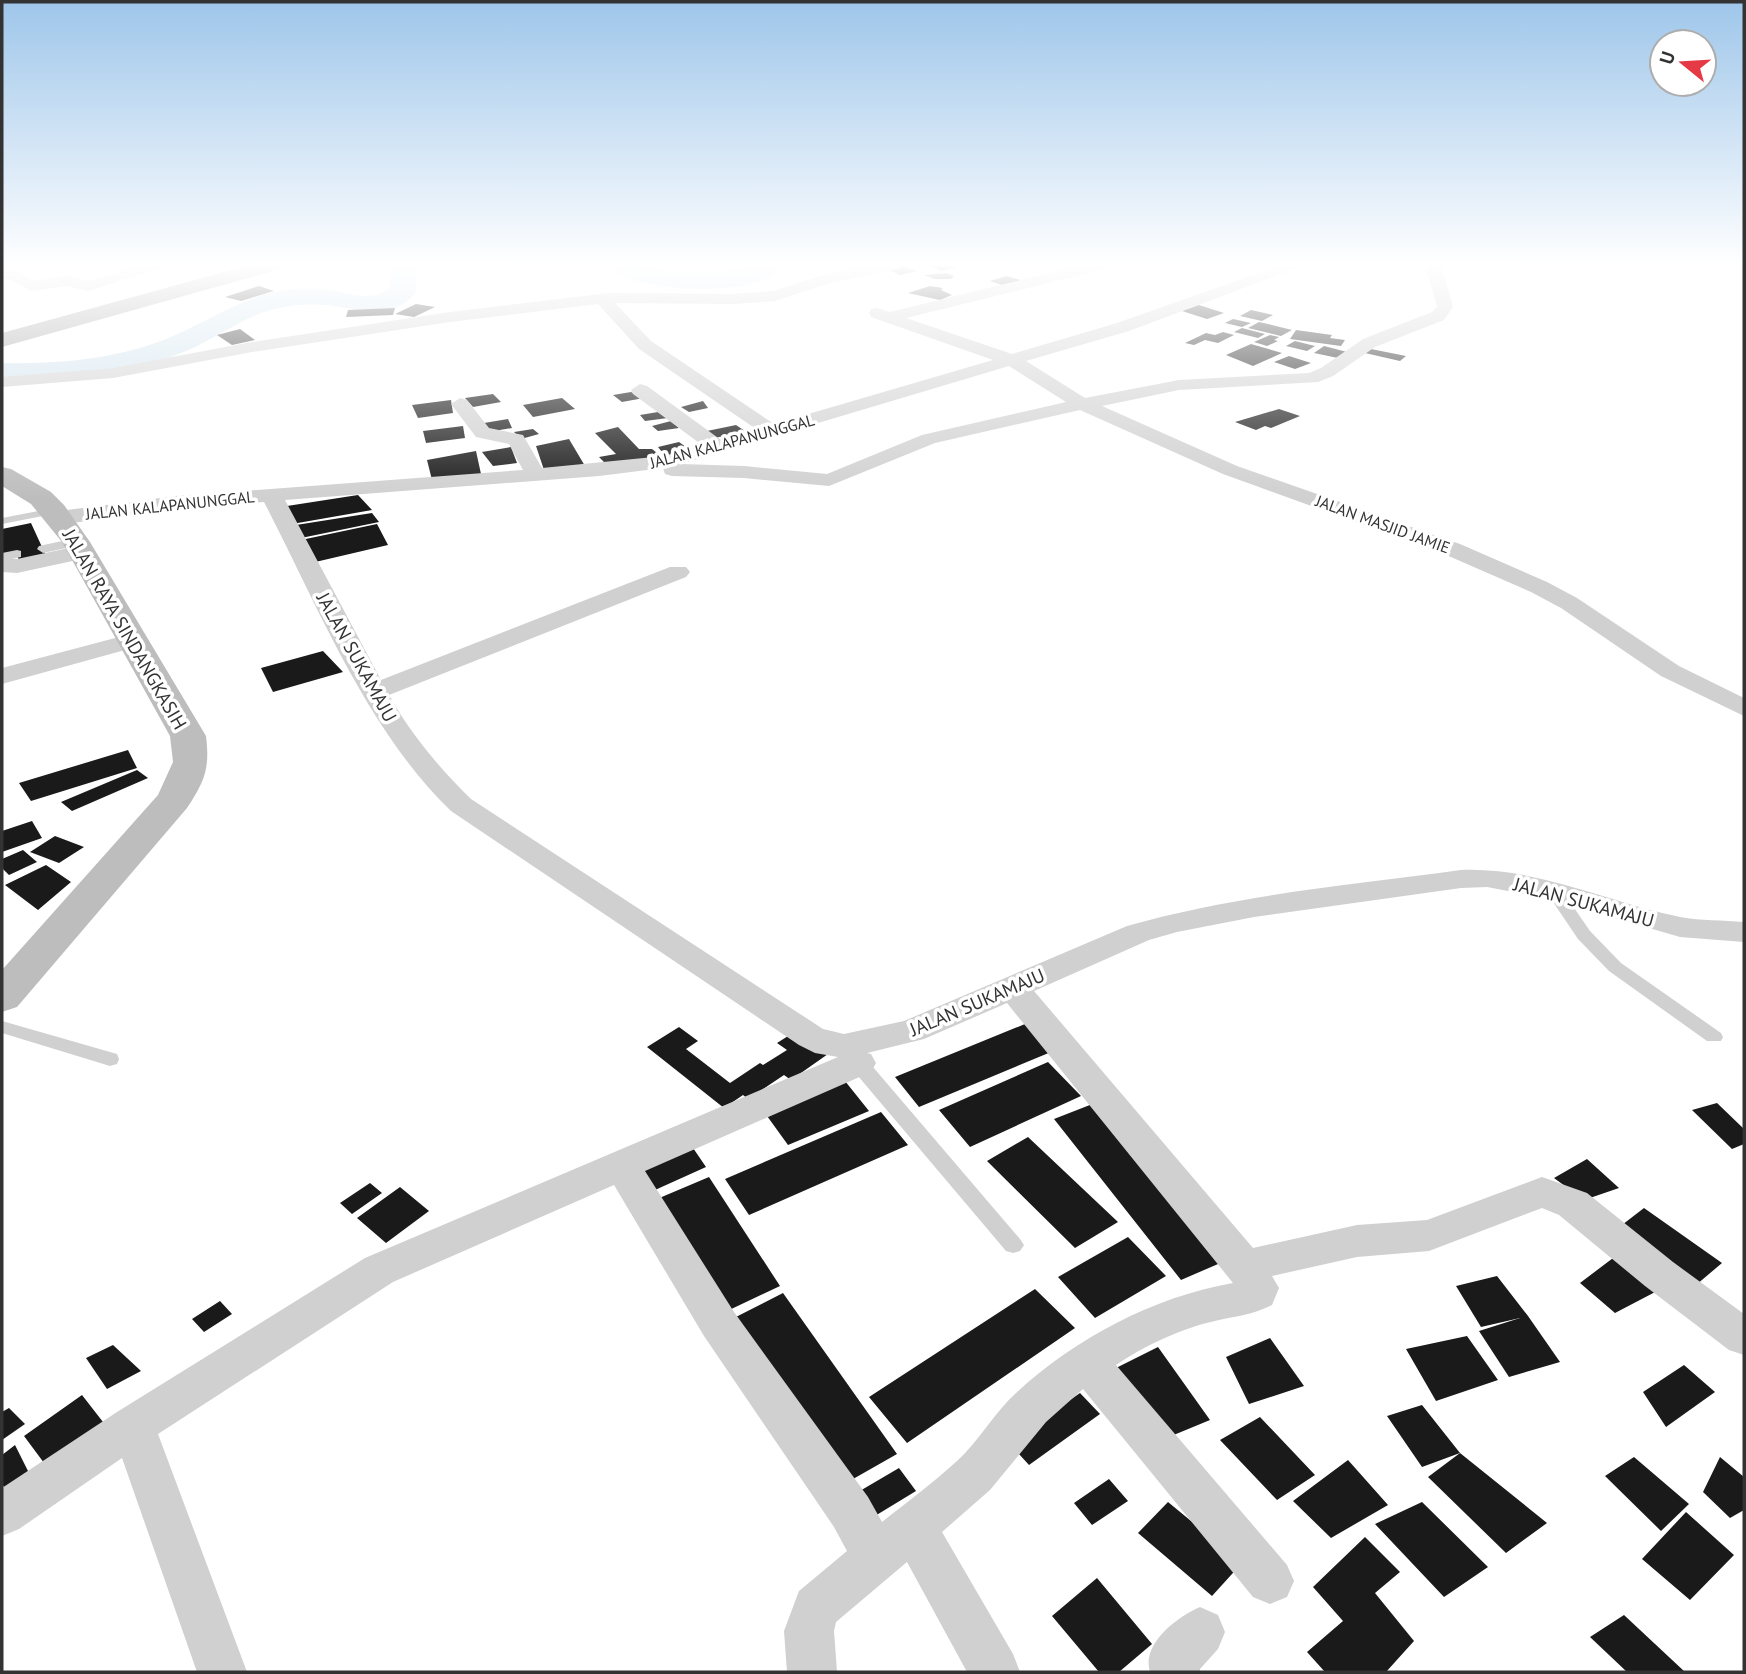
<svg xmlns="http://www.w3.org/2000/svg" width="1746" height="1674" viewBox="0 0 1746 1674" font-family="'PT Sans',sans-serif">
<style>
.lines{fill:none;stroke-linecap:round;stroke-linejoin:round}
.river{fill:#cfe2ee;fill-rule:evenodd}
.building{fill:#1a1a1a}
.service{fill:#d0d0d0;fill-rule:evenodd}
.minor{fill:#d0d0d0;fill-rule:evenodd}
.secondary{fill:#bdbdbd;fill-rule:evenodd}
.trunk{fill:#a2a2a2;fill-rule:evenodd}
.labels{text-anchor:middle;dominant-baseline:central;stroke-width:7;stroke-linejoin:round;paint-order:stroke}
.far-street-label{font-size:16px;fill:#333;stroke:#fff}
.street-label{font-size:19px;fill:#333;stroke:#fff}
</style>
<rect width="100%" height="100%" fill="#fff"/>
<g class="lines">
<path class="river" d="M390 264H416V291C395 322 357 309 327 305 313 304 298 304 284 307 251 312 221 335 191 349 132 374 66 383 2 381V363C56 364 109 360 161 341 200 326 233 302 274 292 290 289 307 288 323 289 344 291 371 304 390 288Z
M607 264C617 264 630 262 639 265 657 269 673 274 692 274 723 274 749 264 777 264L778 270C758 298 627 294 607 264Z"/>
</g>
<path class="building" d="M926 264H947L956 268 941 271Z
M903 266 917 271 900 275 887 269Z
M947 273 954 276 951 279H935L924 275Z
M1006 276 1021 280 1005 286 990 281Z
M259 286 274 291 241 301 225 297Z
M930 286 943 288 941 290 952 295 940 300 908 293Z
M416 304 435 307 414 317 395 314Z
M1199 305 1224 313 1207 319 1182 311Z
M395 308 393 315 346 317 348 310Z
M1251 310 1273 315 1262 321 1240 316Z
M1233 319 1251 323 1242 327 1225 323Z
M1259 322 1268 324 1292 330 1281 336 1248 328Z
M1242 328 1265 334 1258 338 1234 332Z
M240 329 255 340 232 345 217 335Z
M1296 330 1332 335 1330 338 1345 340 1341 346 1290 339Z
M1223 332 1234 335 1218 343 1205 340 1194 345 1185 343 1206 333 1215 335Z
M1270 335 1279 337 1274 340 1278 341 1267 346 1254 342Z
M1295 341 1315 346 1307 351 1286 346Z
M1251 344 1282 353 1253 366 1226 355Z
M1324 346 1347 352 1338 358 1314 353Z
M1371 349 1406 356 1400 361 1365 353Z
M1289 356 1311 363 1295 369 1274 362Z
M631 392 644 398 622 402 613 395Z
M493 394 501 402 473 407 465 398Z
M562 398 575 409 533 417 523 405Z
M451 400 453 413 418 418 412 405Z
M703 401 708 408 689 412 681 407Z
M1279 409 1300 416 1271 428 1265 426 1256 430 1235 422Z
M658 412 668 418 645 421 640 415Z
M508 419 512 428 488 432 484 423Z
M671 421 679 428 658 431 652 426Z
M736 425 745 431 715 438 707 431Z
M463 426 465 438 426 443 423 431Z
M618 427 639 449H652L661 456 608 466 599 457 616 454 595 433Z
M533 429 539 434 521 439 514 432Z
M569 439 585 466 544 470 536 446Z
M679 442 690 450 665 456 658 447Z
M511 447 517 463 493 466 482 452Z
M476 451 481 474 432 480 427 460Z
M358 495 372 510 292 524 287 506Z
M372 513 379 522 301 538 296 525Z
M31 523 47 558 20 564 16 551 2 554V529Z
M377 524 388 545 311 563 301 540Z
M323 651 343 672 273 692 261 668Z
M128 750 137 768 31 801 19 783Z
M137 770 148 778 72 811 61 802Z
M32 821 42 838 2 852V831Z
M55 836 84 847 59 863 30 852Z
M23 850 37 862 9 875 2 868V859Z
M46 865 71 882 38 910 5 885Z
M1025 1024 1051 1052 919 1107 895 1077Z
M679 1027 698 1041 686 1049 730 1083 760 1063 763 1065 787 1050 777 1043 796 1031 828 1054 791 1080 784 1075 748 1099 743 1095 724 1108 647 1047Z
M1048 1062 1081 1096 970 1147 939 1110Z
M841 1076 869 1111 788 1145 762 1109Z
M1095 1103 1225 1261 1181 1280 1054 1119Z
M1717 1103 1744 1129V1144L1732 1149 1692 1110Z
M881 1112 908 1145 749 1215 725 1179Z
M1028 1137 1118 1222 1075 1248 987 1161Z
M691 1145 706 1167 655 1190 640 1167Z
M1587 1159 1619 1188 1584 1200 1554 1178Z
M709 1177 780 1286 725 1312 657 1199Z
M370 1183 382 1193 352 1214 340 1203Z
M400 1187 429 1211 386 1243 357 1218Z
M1644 1208 1722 1263 1696 1285 1618 1228Z
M1128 1237 1166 1276 1095 1318 1058 1277Z
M1617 1255 1659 1290 1615 1313 1580 1283Z
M1497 1276 1528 1316 1560 1362 1509 1377 1479 1331 1520 1318 1481 1327 1456 1286Z
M1035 1289 1075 1328 907 1443 869 1397Z
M783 1293 897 1454 839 1487 728 1321Z
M220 1301 232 1314 204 1332 192 1319Z
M1467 1336 1498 1380 1436 1401 1406 1349Z
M1270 1338 1304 1386 1249 1404 1226 1357Z
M113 1345 141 1371 107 1389 86 1358Z
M1158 1347 1210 1420 1164 1439 1116 1368Z
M1684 1365 1715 1392 1666 1427 1643 1392Z
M1080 1393 1100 1414 1029 1465 1009 1443Z
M82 1395 110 1431 50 1471 24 1436Z
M1422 1405 1460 1453 1422 1467 1387 1416Z
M9 1408 25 1424 2 1440V1412Z
M1260 1417 1315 1475 1277 1500 1220 1440Z
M15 1445 35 1485 10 1496 2 1484V1455Z
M1460 1453 1547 1523 1506 1553 1428 1477Z
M1634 1457 1689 1504 1661 1531 1605 1476Z
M1720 1457 1744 1477V1510L1730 1518 1703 1492Z
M1348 1460 1388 1505 1331 1538 1293 1501Z
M899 1468 916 1491 870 1519 853 1495Z
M1109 1479 1128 1501 1092 1525 1074 1503Z
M1168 1502 1242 1563 1212 1596 1138 1533Z
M1422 1502 1488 1567 1444 1597 1375 1524Z
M1686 1512 1734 1555 1690 1600 1642 1559Z
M1365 1537 1400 1572 1375 1593 1414 1641 1386 1672H1325L1307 1652 1343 1621 1313 1587Z
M1097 1578 1152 1644 1119 1672H1099L1052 1616Z
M1624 1615 1685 1672H1627L1590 1637Z"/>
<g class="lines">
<path class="service" d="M54 508 58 509V513L2 524V518Z
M76 538 80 539V545L43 553 37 549 39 546Z
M17 550 21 551V557L2 561V553Z
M1553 885 1559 886 1590 931 1621 963 1721 1033 1723 1037 1721 1041H1707L1609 971 1578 939 1545 890Z
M2 1021 117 1054 119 1059 117 1064 110 1066 2 1033Z
M854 1051 861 1053 1020 1239 1024 1245 1020 1251 1013 1253 1006 1251 847 1063 845 1058 847 1053Z"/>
<path class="minor" d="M149 264H175L88 291 67 286 31 291 10 279H2V269L19 272 34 281 67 276 88 281Z
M873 264H905L898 269 830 283 775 301 733 304 615 303 651 341 774 424 993 360 871 317 869 313 871 309 877 308 890 312 1087 264H1115L1113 267 906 318 1012 354 1117 323 1284 264H1307L1129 331 1026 361 1085 398 1179 380 1309 373 1321 368 1363 339 1432 312 1437 307 1425 264H1441L1453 307 1444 320 1375 347 1333 376 1318 382 1179 390 1102 406 1237 466 1460 544 1547 582 1577 598 1679 666 1744 698V716L1661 676 1561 608 1531 592 1444 554 1223 474 1080 410 935 443 829 486 744 478 672 476 665 474 663 468 599 476 285 500 381 680 670 567H686L690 572 686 577 389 695C410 733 440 769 471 799L823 1029 844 1034 904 1021 1127 926C1236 895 1349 885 1461 870 1538 867 1607 902 1680 917 1701 921 1723 920 1744 922V942L1680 937 1549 899 1487 887 1461 888 1254 917 1177 932 1149 940 1034 991 1253 1248 1357 1225 1427 1220 1542 1177 1587 1193 1673 1262 1744 1314V1355L1729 1350 1645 1286 1559 1215 1542 1208 1429 1251 1357 1257 1272 1276 1279 1288 1272 1305C1253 1315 1235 1316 1215 1321 1182 1328 1144 1346 1116 1365L1287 1565 1294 1581 1287 1597 1270 1604 1253 1597 1083 1389 1046 1422 990 1490 942 1532 1013 1654 1020 1672H967L907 1562 836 1622 834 1631 837 1672H787L784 1631 799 1591 847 1551 834 1527 704 1336 614 1185 393 1282 158 1434 247 1672H197L122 1458 19 1529 2 1536V1488L117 1412 365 1258 838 1057 815 1053 799 1045 451 811C366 729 318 606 264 502L176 508 59 525 51 523 48 518 51 513 59 511 176 496 523 470 509 444 476 437 451 404 460 398 467 400 489 428 523 435 542 468 664 456 702 445 633 394 631 390 640 384 647 386 721 440 756 429 639 349 598 304 450 322 252 352 113 378 2 387V377L113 368 252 342 450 312 609 293 733 294 773 291 820 276ZM1009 366 1066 402 922 435 827 474 744 466 681 464ZM1007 1003 1233 1283C1153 1297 1076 1338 1016 1393 994 1413 979 1441 957 1461 933 1483 907 1502 882 1522L868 1497 734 1312 645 1171 871 1072 876 1063 871 1054 867 1053 924 1039Z
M83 545 91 547 94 552 91 557 17 573 2 572V558L17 559Z
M134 633 143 635 146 640 143 645 2 684V668Z
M1200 1607 1218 1615 1225 1632 1218 1649 1200 1669V1672H1150C1141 1644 1177 1617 1200 1607Z"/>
<path class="secondary" d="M2 467 11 469 51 492 64 505 90 542 206 736C210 768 205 781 187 808L17 1007 2 1012V970L158 795 173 762 170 736 62 542 31 504 2 486Z"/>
<path class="trunk" d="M253 264H287L284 268 2 347V333Z"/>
</g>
<linearGradient id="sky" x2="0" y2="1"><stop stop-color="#9ec6ea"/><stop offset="0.53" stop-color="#fff"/><stop offset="1" stop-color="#fff" stop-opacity="0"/></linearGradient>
<rect width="1746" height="499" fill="url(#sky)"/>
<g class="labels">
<g class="far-street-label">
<text transform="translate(732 441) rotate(-15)">JALAN KALAPANUNGGAL</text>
<text transform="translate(170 505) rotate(-6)">JALAN KALAPANUNGGAL</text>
<text transform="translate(1383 524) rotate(20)">JALAN MASJID JAMIE</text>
</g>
<g class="street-label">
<text transform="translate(125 629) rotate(60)">JALAN RAYA SINDANGKASIH</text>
<text transform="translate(357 657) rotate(61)">JALAN SUKAMAJU</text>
<text transform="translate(1584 902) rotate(15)">JALAN SUKAMAJU</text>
<text transform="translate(977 1002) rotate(-23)">JALAN SUKAMAJU</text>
</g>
</g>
<rect width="1746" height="1674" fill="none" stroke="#333333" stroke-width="7"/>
<g transform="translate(1683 63) rotate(288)"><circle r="33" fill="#ffffff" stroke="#adadad" stroke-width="2"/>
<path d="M0-5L12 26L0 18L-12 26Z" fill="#e63946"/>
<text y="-10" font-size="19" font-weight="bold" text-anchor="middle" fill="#333333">U</text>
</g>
</svg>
